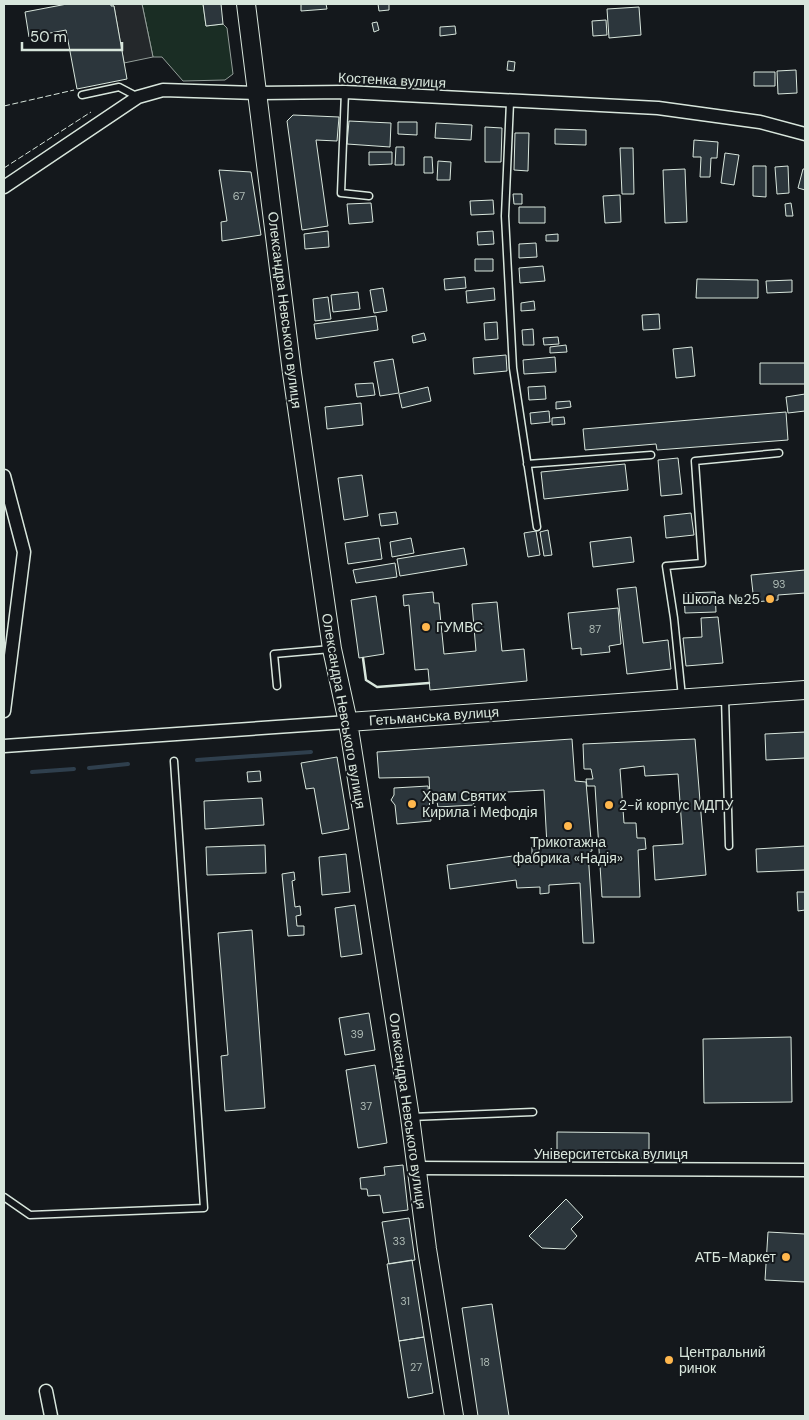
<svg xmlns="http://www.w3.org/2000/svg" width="809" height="1420" viewBox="0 0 809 1420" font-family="'DM Sans',sans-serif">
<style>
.green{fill:#1a2d24;stroke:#939e99}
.parking{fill:#24282b;stroke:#939e99}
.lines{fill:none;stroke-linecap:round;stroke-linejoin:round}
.stream{stroke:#2f3f4d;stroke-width:4}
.building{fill:#2c363c;stroke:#d8e6dc}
.lane-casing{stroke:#d8e6dc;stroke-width:9}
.street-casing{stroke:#d8e6dc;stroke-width:15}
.secondary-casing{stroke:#d8e6dc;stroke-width:20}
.lane{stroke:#14181c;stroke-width:6}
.street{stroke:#14181c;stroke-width:12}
.secondary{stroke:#14181c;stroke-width:18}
.fence{stroke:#d8e6dc;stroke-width:1;stroke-dasharray:6 2.5;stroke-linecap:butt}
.wall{stroke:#d8e6dc;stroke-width:2.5}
.poi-dot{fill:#ffb74d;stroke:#14181c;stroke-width:2}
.labels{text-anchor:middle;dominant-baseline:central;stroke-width:4;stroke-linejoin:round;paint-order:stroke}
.number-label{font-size:11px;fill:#adbab4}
.street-label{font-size:14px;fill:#d8e6dc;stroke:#14181c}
.poi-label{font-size:14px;fill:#d8e6dc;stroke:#14181c;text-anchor:start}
</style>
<rect width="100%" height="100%" fill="#14181c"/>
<path class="green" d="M142 4H203L206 26 223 24 227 28 233 74 225 80 183 81 162 57H153Z"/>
<path class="parking" d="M111 4H142L153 57 124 63 114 6Z"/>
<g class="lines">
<path class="stream" d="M197 760 311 752
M89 768 128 764
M32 772 74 769"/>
</g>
<path class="building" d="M67 4H111V6H114L127 79 77 89 66 30 29 37 25 12Z
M203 4H221L223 24 206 26Z
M301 4H326L327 9 301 11Z
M378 4H389V10L379 11Z
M639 7 641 35 609 38 607 9Z
M606 20 607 35 593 36 592 21Z
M377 22 379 30 374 32 372 23Z
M455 26 456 34 440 36V27Z
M508 61 515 62 514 71 507 70Z
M796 70 797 93 778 94 777 71Z
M754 72H775V86H754Z
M293 115 339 117 337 141 316 140 328 226 302 230 287 121Z
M349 121 391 123 390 147 347 144Z
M398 122H417V135L398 134Z
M436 123 472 125 471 140 435 138Z
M485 127 502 128 501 162H485Z
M555 129 586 130V145L555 144Z
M515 133H529L528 171 514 170Z
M694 140 718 142 717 158H711L710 177H700L701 157H693Z
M396 147H404V165H395Z
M620 148H633L634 194H622Z
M369 152H392V164L369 165Z
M725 153 739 155 734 185 721 183Z
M424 157H432L433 173H424Z
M438 161 451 162 450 180H437Z
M753 166H766V197L753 196Z
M788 166 789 193 777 194 775 167Z
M685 169 687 222 665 223 663 170Z
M803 169H805V190L798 188Z
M219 170 251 172 261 235 222 241 221 222 227 221Z
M513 194H522V204H514Z
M620 195 621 222 605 223 603 196Z
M493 200 494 214 471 215 470 201Z
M371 203 373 222 349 224 347 204Z
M791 203 793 216H786L785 204Z
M519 207H545V223H519Z
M328 231 329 247 305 249 304 234Z
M493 231 494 244 478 245 477 232Z
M558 234V241H546V235Z
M536 243 537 257 519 258V244Z
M475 259H493V271H475Z
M543 266 545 281 520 283 519 268Z
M465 277 466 288 445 290 444 279Z
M697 279 758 280V298H696Z
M792 280V292L767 293 766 281Z
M383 288 387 311 374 313 370 290Z
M494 288 495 300 467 303 466 291Z
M358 292 360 309 333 312 331 295Z
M328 297 331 319 315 321 313 299Z
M534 301 535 310 521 311V303Z
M659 314 660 329 643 330 642 315Z
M376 316 378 330 316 339 314 324Z
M497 322 498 339 485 340 484 323Z
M533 329 534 345H523L522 330Z
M424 333 426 340 413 343 412 336Z
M558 337 559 344 544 345 543 338Z
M566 345 567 352 550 353V347Z
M692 347 695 376 676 378 673 349Z
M506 355 507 371 474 374 473 358Z
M555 357 556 372 524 374 523 360Z
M393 359 399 393 380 396 374 362Z
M760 363H805V384H760Z
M373 383 375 395 357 397 355 384Z
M545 386 546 399 529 400 528 387Z
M428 387 431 401 402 408 399 394Z
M805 394V411L788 413 786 397Z
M570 401 571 407 556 409V402Z
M361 403 363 425 327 429 325 407Z
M549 411 550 422 531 424 530 413Z
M786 412 788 440 657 450 656 444 585 450 583 429Z
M564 417 565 424 552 425V418Z
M678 458 682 494 661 496 658 460Z
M625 464 628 490 544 499 541 472Z
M362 475 368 516 344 520 338 478Z
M396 512 398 524 381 526 379 514Z
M691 513 694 535 666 538 664 516Z
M548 530 552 555 544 556 540 532Z
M536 531 540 555 528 557 524 533Z
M631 537 634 562 593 567 590 542Z
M379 538 382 559 348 564 345 543Z
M411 538 414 553 392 557 390 542Z
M464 548 467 565 400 576 397 559Z
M395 563 397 577 356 583 353 570Z
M805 570V593L778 595V600L754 602 751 575Z
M636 587 643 643 668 640 671 669 627 674 617 589Z
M433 592 434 603H439L444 654 476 651 472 604 497 602 502 651 524 649 527 681 430 690 428 669 415 670 409 605 404 606 403 595Z
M715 592 716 612 685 613 684 593Z
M376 596 384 654 359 658 351 600Z
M618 608 621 644 609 646 610 652 581 655V648L572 649 568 613Z
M718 617 723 663 686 666 683 638 702 637 701 618Z
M805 732V758L766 760 765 734Z
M572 739 575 781 586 782 592 851 588 852 594 943H583L580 883 549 885V893L540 894V887L517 888 516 880 450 889 447 865 513 856H532V847L547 846 544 790 472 794 474 805 438 807 436 796 430 797 429 777 379 778 377 752Z
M695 739 706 875 655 880 653 846 683 844 678 774 645 776 644 766 620 769 624 823H636L637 838H645L646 849 638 850 640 897H602L595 786H587L586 779H593L591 769H584L583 744Z
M337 757 349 829 322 834 314 788 306 789 301 763Z
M260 771 261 781 248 782 247 772Z
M428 786 431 821 397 824 395 805 391 800 394 795V788Z
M262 798 264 825 205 829 204 801Z
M265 845 266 873 207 875 206 847Z
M805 846V870L757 872 756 849Z
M346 854 350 892 322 895 319 857Z
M294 872 295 880 292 881 295 907 300 906 301 915 296 916 297 926H304V935L288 936 282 874Z
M797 892H805V910L798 911Z
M355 905 362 954 341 957 335 908Z
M252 930 265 1108 225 1111 221 1056 228 1055 218 933Z
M369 1013 375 1050 345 1055 339 1018Z
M791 1037 792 1102 704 1103 703 1039Z
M375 1065 387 1143 358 1148 346 1070Z
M557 1132 649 1133V1158H557Z
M403 1165 408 1210 383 1213 380 1195 368 1196 367 1189H361L360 1178 385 1175 384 1167Z
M566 1199 583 1217 571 1229 577 1236 565 1249 542 1248 529 1236Z
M409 1218 415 1260 389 1264 382 1222Z
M768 1232 805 1234V1282L765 1280Z
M412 1260 424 1337 399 1341 387 1264Z
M492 1304 509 1416H478L462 1308Z
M424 1337 433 1393 408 1398 399 1341Z"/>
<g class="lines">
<g class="lane-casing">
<path id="lane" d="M345 92 341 193 369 196
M82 95 119 87 138 97
M510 102 505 216 513 368 537 527
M527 464 651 455
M277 686 274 654 331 649
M682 697 674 618 666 566 702 563 695 461 779 453
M725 697 729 846
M411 1117 533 1112
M4 1197 30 1215 204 1208 174 761"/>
</g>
<g class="street-casing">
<path id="street" d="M4 187 138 97 163 90 258 93 345 92 658 108 760 122 805 134
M4 476 24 552 4 711
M4 746 348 722
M416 1168 805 1170
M46 1391 51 1416"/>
</g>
<g class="secondary-casing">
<path id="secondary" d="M246 4 292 373 332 649 348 722 410 1117 427 1249 454 1416
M348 722 805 690"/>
</g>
<use href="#lane" class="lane"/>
<use href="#street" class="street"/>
<use href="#secondary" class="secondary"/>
<path class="fence" d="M4 106 74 90
M4 168 91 112"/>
<path class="wall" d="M363 658 366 680 377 687 429 683"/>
</g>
<g class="poi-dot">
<circle cx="770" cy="599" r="5"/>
<circle cx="426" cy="627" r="5"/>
<circle cx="412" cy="804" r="5"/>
<circle cx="609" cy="805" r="5"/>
<circle cx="568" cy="826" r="5"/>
<circle cx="786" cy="1257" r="5"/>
<circle cx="669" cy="1360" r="5"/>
</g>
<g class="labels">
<g class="number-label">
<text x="239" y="196">67</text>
<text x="779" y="584">93</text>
<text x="595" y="629">87</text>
<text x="357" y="1034">39</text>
<text x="366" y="1106">37</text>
<text x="399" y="1241">33</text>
<text x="405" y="1301">31</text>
<text x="485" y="1362">18</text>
<text x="416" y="1367">27</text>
</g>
<g class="street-label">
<text transform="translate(392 80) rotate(3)">Костенка вулиця</text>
<text transform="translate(285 310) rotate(83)">Олександра Невського вулиця</text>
<text transform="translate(344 711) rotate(80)">Олександра Невського вулиця</text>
<text transform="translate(434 716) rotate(-4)">Гетьманська вулиця</text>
<text transform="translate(408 1111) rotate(82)">Олександра Невського вулиця</text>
<text x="611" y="1154">Університетська вулиця</text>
</g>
<g class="poi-label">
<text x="760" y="599" text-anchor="end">Школа №25</text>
<text x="436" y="627">ГУМВС</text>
<text x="422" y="796">Храм Святих<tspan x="422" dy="16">Кирила і Мефодія</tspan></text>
<text x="619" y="805">2-й корпус МДПУ</text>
<text x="568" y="842" text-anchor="middle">Трикотажна<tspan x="568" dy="16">фабрика «Надія»</tspan></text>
<text x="776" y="1257" text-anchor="end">АТБ-Маркет</text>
<text x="679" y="1352">Центральний<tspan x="679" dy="16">ринок</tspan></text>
</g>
</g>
<rect width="809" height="1420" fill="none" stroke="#d8e6dc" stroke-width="10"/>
<path d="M22 42v8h100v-8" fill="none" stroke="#d8e6dc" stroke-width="2.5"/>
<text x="30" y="42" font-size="15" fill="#d8e6dc" stroke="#14181c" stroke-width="4" paint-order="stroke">50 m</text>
</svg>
